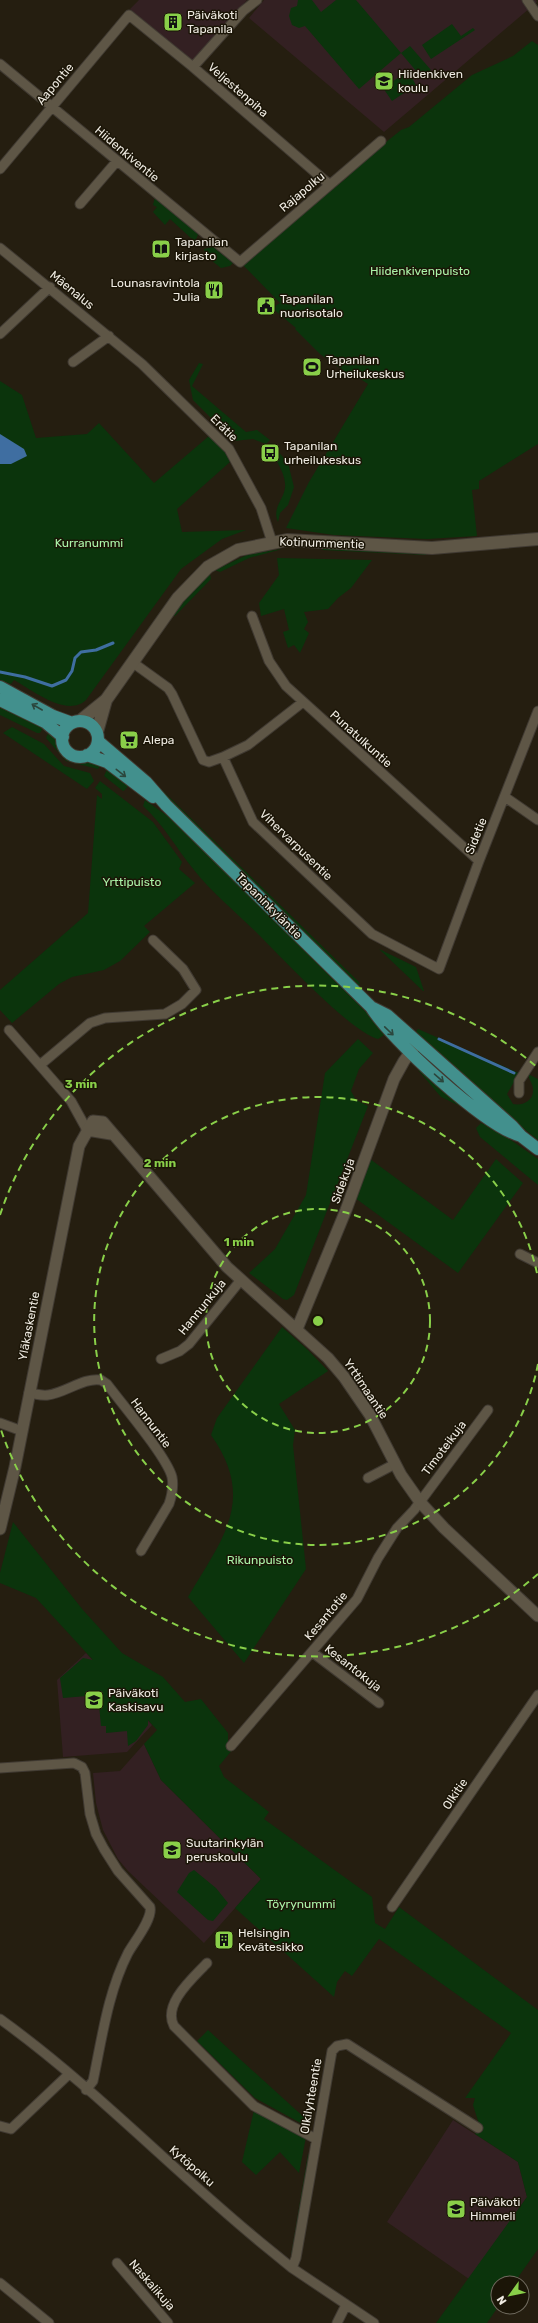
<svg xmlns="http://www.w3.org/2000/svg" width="538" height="2323" viewBox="0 0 538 2323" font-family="Rubik,sans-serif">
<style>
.education{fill:#332022}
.green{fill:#0b340c}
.water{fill:#3f6ea1}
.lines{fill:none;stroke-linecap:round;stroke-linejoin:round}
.stream{stroke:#3f6ea1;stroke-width:3}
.minor-casing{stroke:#403a32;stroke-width:11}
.tertiary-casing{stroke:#403a32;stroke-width:13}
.secondary-casing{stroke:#403a32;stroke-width:14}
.primary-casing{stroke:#403a32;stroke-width:14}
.minor{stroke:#5e5646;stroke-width:9}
.tertiary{stroke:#5e5646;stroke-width:11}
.secondary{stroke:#5e5646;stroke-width:12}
.primary{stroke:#42908d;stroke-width:12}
.oneway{stroke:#2b463d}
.ring{fill:none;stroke:#89cf49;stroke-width:2;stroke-dasharray:7 5}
.labels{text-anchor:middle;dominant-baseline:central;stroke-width:3;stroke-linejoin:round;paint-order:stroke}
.poi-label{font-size:12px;fill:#efebe2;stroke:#1b1507;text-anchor:start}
.street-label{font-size:12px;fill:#efebe2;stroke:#1b1507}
.park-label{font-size:12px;fill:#abf4a8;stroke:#1b1507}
.centre{fill:#89cf49;stroke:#1b1507;stroke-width:2}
.ring-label{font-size:12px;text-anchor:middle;font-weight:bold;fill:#89cf49;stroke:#1b1507;stroke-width:3;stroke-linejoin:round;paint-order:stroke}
</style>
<rect width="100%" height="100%" fill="#251e10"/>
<path class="education" d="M139 0H247L193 62 130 9Z
M264 0H536L537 2 384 132 249 18Z
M86 1653 152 1725 127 1752 63 1757 57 1680Z
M144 1744 161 1780 261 1879 204 1943 128 1871 118 1859 103 1830 96 1803 93 1773 120 1771Z
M453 2120 518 2162 527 2197 469 2279 387 2222Z"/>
<path class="green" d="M298 0H312L321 12 336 0H356L401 53 410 46 431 70 422 78 401 53 359 89 305 26 299 28 292 25 289 16 291 8 297 6Z
M452 24 461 36 473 28 475 30 431 59 422 45Z
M532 41 538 45V444L479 481V489L472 490 477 536 427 539 334 535 286 528 309 482 368 384 356 376H351L320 354 295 329 296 328 272 308 280 303 242 264 326 192 328 193 349 176V172L401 130 409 127 472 75 513 56Z
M408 71 416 85 392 101 383 88Z
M155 197 198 234 195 243 190 242 192 239 170 219 165 225 153 212 157 207 153 205Z
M213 247 233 263 230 266 221 268 206 256 204 249Z
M199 363 203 364 192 386 246 432 257 430 270 440 266 444 253 439 234 441 193 400 189 380Z
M0 381 22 395 36 438 87 434 99 423 154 483 209 436 225 452 230 462 177 509 182 532 246 530 222 539 181 569 86 700C67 718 32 690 14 680L11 684 0 680Z
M271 443 288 463 294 487 288 505 280 513 278 522C271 506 287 498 285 483 284 470 274 458 268 447Z
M322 548 426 553V555L323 550Z
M282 549 249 558 220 572 215 570 249 554Z
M277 558 372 560 351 588 338 598 328 609 304 612 308 622 304 629 309 633 300 653 294 645 288 648 283 632 289 630 284 609 261 616 259 603 279 575Z
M210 574 211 579 175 616 173 615 182 602Z
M0 703 45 725 40 733H37L0 715Z
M12 727 44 744 64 766 90 773 94 781 87 789 3 733Z
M50 729 57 739 61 750 69 758 102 764 98 769 66 761 46 738Z
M108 767 128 786 125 790 123 791 104 776Z
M100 781 153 822 182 862 179 869 195 883 144 926 150 932 120 961 104 970 72 977 59 984 12 1023 0 1010V990L88 913 97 795 102 799V794L95 788Z
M158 786 360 983 358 986 156 788Z
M145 800 173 820 387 1033 378 1039C352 1033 281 957 258 934 237 913 212 893 194 870 176 848 164 825 143 806Z
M379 949 416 967 424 991H423Z
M418 1029 519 1073 507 1094 513 1104C522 1106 534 1101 533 1089 533 1084 529 1080 528 1074L538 1079V1140L489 1101 414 1035Z
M358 1039 373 1053 359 1069 351 1091 356 1100 368 1106 294 1295 287 1300 283 1299 249 1273 275 1249 306 1195 325 1073Z
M418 1070 427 1075 460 1106 441 1097Z
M481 1123 498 1131 538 1159V1185L480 1137 476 1128Z
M370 1159 453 1220 496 1159 523 1183 458 1273 355 1198Z
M282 1327 308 1350 328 1371 279 1404 295 1430 293 1445 306 1569 244 1663 188 1597C222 1539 257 1500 211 1435L217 1418Z
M13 1522 83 1610 122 1653 163 1677 185 1702 201 1699 228 1733V1745L233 1749 219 1766 224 1777 269 1812 264 1819 372 1897 375 1923 385 1929 399 1907 538 2010V2249L514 2283H498V2307L487 2323H436L527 2197 518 2162 475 2134 480 2127 473 2105 475 2098H465L511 2033 379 1939 352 1976 345 1971 337 1982 334 1997 235 1908 261 1879 161 1780 144 1744 157 1730 148 1720V1725L136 1741 128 1746 127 1731 106 1733V1726H101L99 1705 88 1706 87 1696 63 1698 60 1678 83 1658 93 1660 36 1598 0 1583V1573Z
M194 1870 216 1888 228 1903 213 1921 208 1920 177 1892 189 1873Z
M208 2030 307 2120 306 2126 255 2098 197 2041Z
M254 2110 306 2137 299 2173 280 2152 256 2175 242 2162Z
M308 2154 311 2155 294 2252 291 2255Z"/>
<path class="water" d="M0 434 24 449 27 456 11 464H0Z"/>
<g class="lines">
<path class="stream" d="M0 672 25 677 52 686 66 680 72 671 75 658 81 652 96 650 113 643
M439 1039 514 1073"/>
<g class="minor-casing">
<path id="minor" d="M527 0 538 16
M0 64 240 262 381 141
M193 67 243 11 257 0
M0 169 129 15 193 67 330 185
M80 204 117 161
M0 248 142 364 229 449 261 508 272 542
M0 334 50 287
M73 362 109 336
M252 616 269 661 286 686 479 861
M132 662 168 688 172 694 203 760 209 762 223 757 253 822 372 934 439 969 479 861 538 711
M223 757 248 745 303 702
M505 797 538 820
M9 1030 71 1101 87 1130
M40 1065 90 1023 105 1018 165 1014 182 1004 196 990 183 969 153 940
M519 1093V1081L538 1052
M520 1254 538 1263
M161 1359 180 1351 189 1344 240 1281
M29 1393C36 1394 42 1396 48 1395 65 1393 84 1377 101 1380L107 1384C122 1404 167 1457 172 1477 174 1487 172 1495 169 1504L141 1551
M0 1423 22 1431
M368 1478 395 1464
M312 1652 379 1703
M231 1746 357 1599 378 1558 397 1528 414 1510 488 1410
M0 1768 74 1763 82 1767 85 1773 90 1814 96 1834 104 1849 118 1871 150 1907C153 1919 134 1942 128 1953 108 1992 102 2038 93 2081L86 2090
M392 1907 538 1695
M207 1963C194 1977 162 2004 174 2026L254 2106 316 2139
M0 2019C96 2088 178 2176 270 2250L292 2268 374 2323
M0 2126 11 2129 68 2075
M117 2263 168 2323
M292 2268 296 2258 332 2051 337 2046 347 2044 478 2128
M0 2283 49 2323
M337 2323 346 2305"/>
</g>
<g class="tertiary-casing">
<path id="tertiary" d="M87 1130 111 1134
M297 1329 346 1210 394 1079 404 1061 415 1046
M0 1529 15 1467 79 1146 93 1121 103 1122 227 1267 328 1358 344 1377 370 1415 401 1475 420 1502 444 1528 538 1616"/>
</g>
<g class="secondary-casing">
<path id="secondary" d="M80 721 106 700
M97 732 106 700 178 598 208 567 238 550 287 540 432 548 538 539"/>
</g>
<g class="primary-casing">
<path id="primary" d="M0 687 53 716 72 723
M0 700 45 722 63 737
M62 739a18 18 0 1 1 36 0a18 18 0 1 1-36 0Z
M98 741 146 782 166 805 371 1007C391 1040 485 1126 521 1136
M87 755 107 762 153 797
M371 1007 387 1015 512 1126 521 1136 538 1149"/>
</g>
<use href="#minor" class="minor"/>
<use href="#tertiary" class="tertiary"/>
<use href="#secondary" class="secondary"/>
<use href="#primary" class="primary"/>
</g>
<defs><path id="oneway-shaft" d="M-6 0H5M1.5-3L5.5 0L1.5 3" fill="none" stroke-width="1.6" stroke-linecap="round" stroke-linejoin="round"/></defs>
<g class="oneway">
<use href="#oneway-shaft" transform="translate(37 707) rotate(-150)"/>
<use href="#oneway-shaft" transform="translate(121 773) rotate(38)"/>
<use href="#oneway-shaft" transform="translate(389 1031) rotate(44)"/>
<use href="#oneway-shaft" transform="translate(439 1078) rotate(41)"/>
</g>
<g class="ring">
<circle cx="318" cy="1321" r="112"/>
<path d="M538 1364A224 224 0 1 1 538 1278"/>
<path d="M538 1574A335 335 0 0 1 0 1427M0 1215A335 335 0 0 1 538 1068"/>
</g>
<defs>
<g id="building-square" transform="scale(1)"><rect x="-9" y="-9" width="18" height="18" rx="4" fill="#89cf49" stroke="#1b1507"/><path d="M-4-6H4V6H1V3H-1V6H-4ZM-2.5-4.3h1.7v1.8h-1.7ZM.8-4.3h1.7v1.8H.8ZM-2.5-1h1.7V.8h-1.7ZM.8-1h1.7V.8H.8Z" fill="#111"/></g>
<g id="school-square" transform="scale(1)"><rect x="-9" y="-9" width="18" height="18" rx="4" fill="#89cf49" stroke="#1b1507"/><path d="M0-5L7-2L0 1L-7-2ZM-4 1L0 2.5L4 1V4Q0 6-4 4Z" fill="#111"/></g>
<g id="library-square" transform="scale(1)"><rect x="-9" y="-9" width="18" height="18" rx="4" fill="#89cf49" stroke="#1b1507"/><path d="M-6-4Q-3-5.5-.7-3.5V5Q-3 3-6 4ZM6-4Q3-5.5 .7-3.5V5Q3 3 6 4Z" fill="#111"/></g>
<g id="restaurant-square" transform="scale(1)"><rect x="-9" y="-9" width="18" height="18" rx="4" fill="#89cf49" stroke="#1b1507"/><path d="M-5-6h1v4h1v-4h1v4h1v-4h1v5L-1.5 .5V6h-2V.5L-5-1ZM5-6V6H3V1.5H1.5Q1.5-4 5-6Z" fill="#111"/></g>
<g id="civic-square" transform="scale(1)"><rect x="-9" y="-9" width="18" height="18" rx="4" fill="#89cf49" stroke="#1b1507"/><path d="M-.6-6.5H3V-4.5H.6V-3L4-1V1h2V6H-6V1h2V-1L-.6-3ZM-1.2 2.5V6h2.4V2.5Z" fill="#111"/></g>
<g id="stadium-square" transform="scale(1)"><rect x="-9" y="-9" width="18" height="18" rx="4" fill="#89cf49" stroke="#1b1507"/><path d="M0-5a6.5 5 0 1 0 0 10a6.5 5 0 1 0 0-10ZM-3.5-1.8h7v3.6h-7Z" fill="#111"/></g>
<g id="bus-square" transform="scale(1)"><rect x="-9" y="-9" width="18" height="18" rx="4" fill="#89cf49" stroke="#1b1507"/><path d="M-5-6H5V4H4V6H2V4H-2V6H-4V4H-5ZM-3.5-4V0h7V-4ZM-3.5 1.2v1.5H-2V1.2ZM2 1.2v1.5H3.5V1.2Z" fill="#111"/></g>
<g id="supermarket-square" transform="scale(1)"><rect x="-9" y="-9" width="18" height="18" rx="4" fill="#89cf49" stroke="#1b1507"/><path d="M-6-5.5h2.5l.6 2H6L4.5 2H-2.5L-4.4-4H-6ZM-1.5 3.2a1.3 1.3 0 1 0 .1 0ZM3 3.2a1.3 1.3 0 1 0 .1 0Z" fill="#111"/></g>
</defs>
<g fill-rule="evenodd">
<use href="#building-square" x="173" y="22"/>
<use href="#school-square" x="384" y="81"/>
<use href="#library-square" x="161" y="249"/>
<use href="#restaurant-square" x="214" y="290"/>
<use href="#civic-square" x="266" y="306"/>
<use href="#stadium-square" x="312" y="367"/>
<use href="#bus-square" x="270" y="453"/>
<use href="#supermarket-square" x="129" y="740"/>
<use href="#school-square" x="94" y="1700"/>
<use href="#school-square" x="172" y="1850"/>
<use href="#building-square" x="224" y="1940"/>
<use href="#school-square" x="456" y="2209"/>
</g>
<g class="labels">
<g class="poi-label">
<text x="187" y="15">Päiväkoti<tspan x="187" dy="14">Tapanila</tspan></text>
<text x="398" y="74">Hiidenkiven<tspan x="398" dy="14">koulu</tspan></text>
<text x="175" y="242">Tapanilan<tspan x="175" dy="14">kirjasto</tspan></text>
<text x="200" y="283" text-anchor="end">Lounasravintola<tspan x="200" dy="14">Julia</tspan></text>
<text x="280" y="299">Tapanilan<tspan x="280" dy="14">nuorisotalo</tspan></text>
<text x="326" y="360">Tapanilan<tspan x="326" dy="14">Urheilukeskus</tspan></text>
<text x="284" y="446">Tapanilan<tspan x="284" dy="14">urheilukeskus</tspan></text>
<text x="143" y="740">Alepa</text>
<text x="108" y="1693">Päiväkoti<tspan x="108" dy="14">Kaskisavu</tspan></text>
<text x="186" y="1843">Suutarinkylän<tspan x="186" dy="14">peruskoulu</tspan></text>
<text x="238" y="1933">Helsingin<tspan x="238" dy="14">Kevätesikko</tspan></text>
<text x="470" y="2202">Päiväkoti<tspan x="470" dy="14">Himmeli</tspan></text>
</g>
<g class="street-label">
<text transform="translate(55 84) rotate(-50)">Aapontie</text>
<text transform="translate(238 90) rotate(41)">Veljestenpiha</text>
<text transform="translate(127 154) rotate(40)">Hiidenkiventie</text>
<text transform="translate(302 192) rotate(-40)">Rajapolku</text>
<text transform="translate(72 290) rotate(39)">Mäenalus</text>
<text transform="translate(224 428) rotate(45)">Erätie</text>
<text transform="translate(322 543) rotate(2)">Kotinummentie</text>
<text transform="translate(361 739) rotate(42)">Punatulkuntie</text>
<text transform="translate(476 836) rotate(-68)">Sidetie</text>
<text transform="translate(296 845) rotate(44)">Vihervarpusentie</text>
<text transform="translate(269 906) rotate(45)">Tapaninkyläntie</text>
<text transform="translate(343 1181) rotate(-70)">Sidekuja</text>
<text transform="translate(202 1307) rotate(-51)">Hannunkuja</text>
<text transform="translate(29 1326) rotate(-79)">Yläkaskentie</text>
<text transform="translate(366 1389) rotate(56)">Yrttimaantie</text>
<text transform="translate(151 1423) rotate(53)">Hannuntie</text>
<text transform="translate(444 1448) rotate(-53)">Timoteikuja</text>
<text transform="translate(326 1616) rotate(-50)">Kesantotie</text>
<text transform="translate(353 1668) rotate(38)">Kesantokuja</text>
<text transform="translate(455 1794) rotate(-56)">Olkitie</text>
<text transform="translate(311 2096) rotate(-80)">Olkilyhteentie</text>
<text transform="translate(192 2166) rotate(41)">Kytöpolku</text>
<text transform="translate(152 2285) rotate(49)">Naskalikuja</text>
</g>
<g class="park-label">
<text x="420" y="271">Hiidenkivenpuisto</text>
<text x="89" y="543">Kurranummi</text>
<text x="132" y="882">Yrttipuisto</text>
<text x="260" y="1560">Rikunpuisto</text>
<text x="301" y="1904">Töyrynummi</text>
</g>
</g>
<circle cx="318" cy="1321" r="6" class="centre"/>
<g class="ring-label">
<text x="81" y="1088">3 min</text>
<text x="160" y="1167">2 min</text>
<text x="239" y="1246">1 min</text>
</g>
<g transform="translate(510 2295) rotate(237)"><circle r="19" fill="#1b1507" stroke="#706b5f"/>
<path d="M0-3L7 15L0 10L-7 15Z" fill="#89cf49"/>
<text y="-6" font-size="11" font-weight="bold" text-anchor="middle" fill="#efebe2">N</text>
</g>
</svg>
